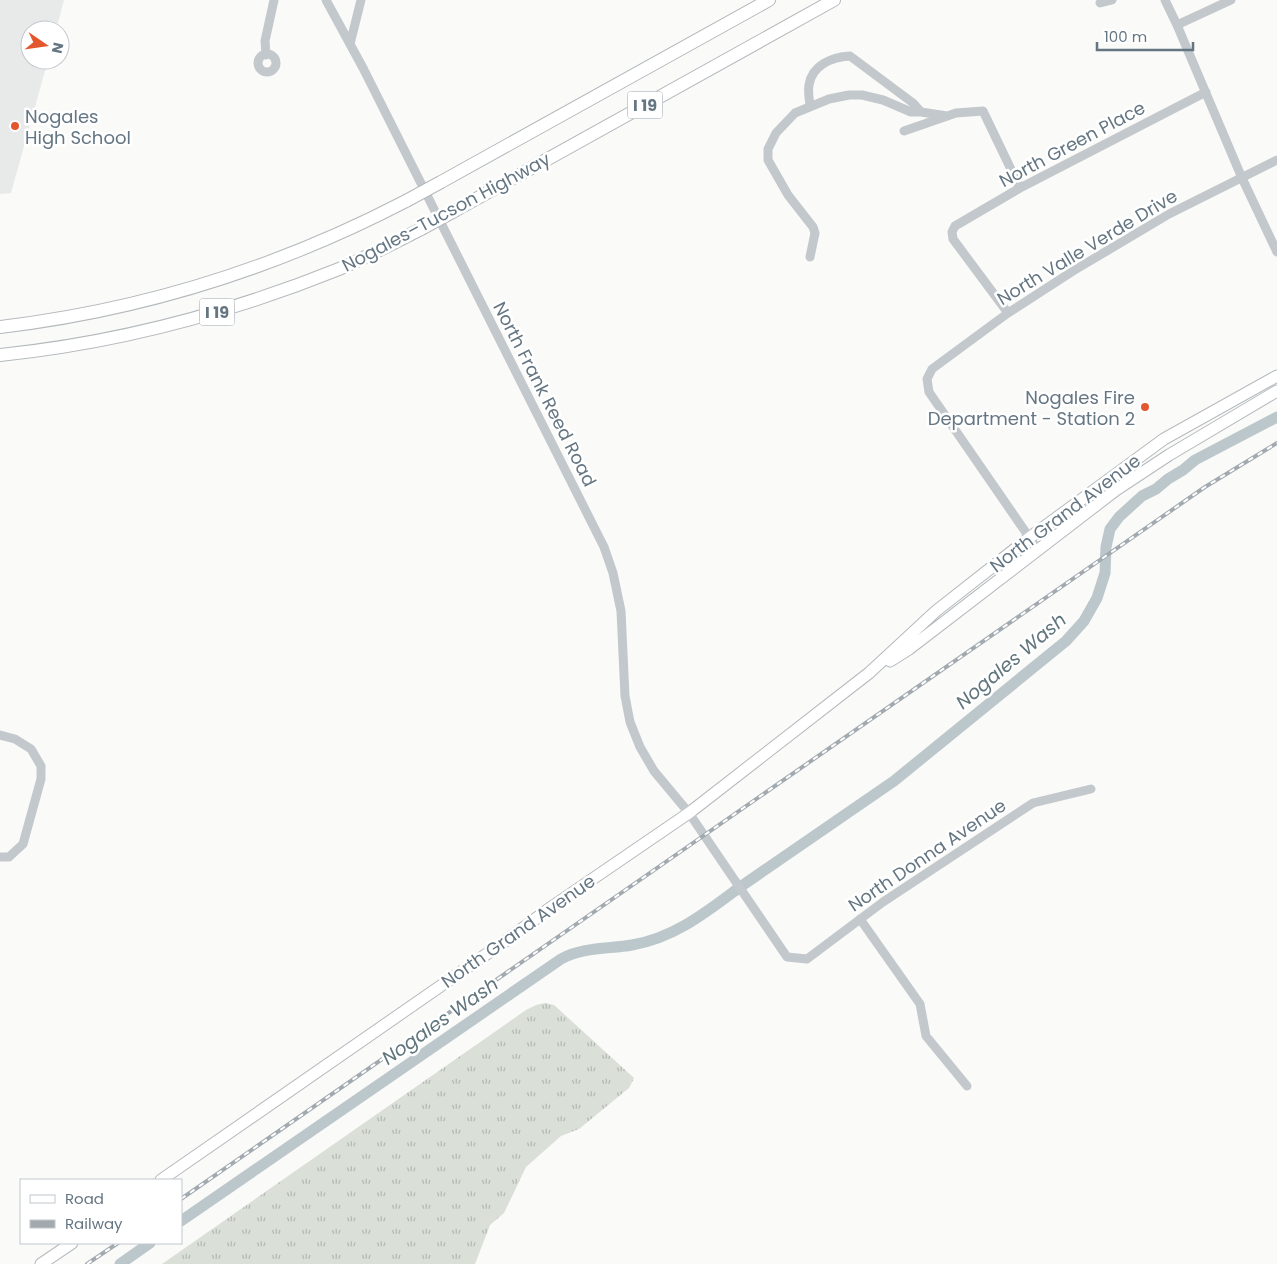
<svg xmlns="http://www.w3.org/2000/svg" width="1277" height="1264" viewBox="0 0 1277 1264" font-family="Poppins,sans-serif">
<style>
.built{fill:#e8e9e9}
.grass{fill:url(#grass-tufts)}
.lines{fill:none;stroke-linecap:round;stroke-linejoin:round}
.river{stroke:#bbc7cb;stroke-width:11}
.major-casing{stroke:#b5babe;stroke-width:13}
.highway-casing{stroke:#b4b9bd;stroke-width:14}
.minor{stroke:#c3c8cc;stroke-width:9}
.major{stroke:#fff;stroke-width:11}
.highway{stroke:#fff;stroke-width:12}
.rail-casing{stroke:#a2aab0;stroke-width:4}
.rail{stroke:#fff;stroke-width:2;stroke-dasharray:5.5;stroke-linecap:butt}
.highway-bridge-casing{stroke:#b4b9bd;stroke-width:14;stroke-linecap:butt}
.highway-bridge{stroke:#fff;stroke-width:12}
.poi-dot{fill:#e4572e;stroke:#fff;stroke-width:2}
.labels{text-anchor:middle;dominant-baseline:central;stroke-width:5;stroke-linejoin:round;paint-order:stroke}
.shield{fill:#fff;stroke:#939fa8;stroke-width:1}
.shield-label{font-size:16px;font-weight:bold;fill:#657683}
.poi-label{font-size:18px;fill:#657683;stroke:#fff;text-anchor:start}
.street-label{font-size:18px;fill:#657683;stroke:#fff}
.water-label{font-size:19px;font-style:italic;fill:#60757c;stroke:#fff}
</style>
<defs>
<pattern id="grass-tufts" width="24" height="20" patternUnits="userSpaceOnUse" patternTransform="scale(1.25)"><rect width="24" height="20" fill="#dadfd7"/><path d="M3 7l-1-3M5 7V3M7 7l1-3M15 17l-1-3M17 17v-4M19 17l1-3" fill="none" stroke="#b4b9b4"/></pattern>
</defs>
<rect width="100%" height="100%" fill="#fafaf8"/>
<path class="built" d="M0 0H64L56 30H30V60H48L11 193 0 194Z"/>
<path class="grass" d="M545 1003 554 1005 634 1078 629 1088 579 1129 561 1136 526 1167 504 1213 490 1225 475 1264H162L526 1010 536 1005Z"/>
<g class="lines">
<path class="river" d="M743 885 894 781 1066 641 1084 621 1097 598 1105 573 1106 547 1110 529 1119 517 1142 496 1156 489 1168 479 1183 470 1195 460 1277 417
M181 1221 561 959C583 947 609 949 632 945 673 938 704 914 736 890
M120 1264 150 1243"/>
<g class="major-casing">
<path id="major" d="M890 661 909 649 1116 490 1169 455 1277 391
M161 1180 504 942 553 906 689 813 869 673 936 611 1029 538 1164 439 1277 376
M41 1264 72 1243"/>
</g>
<g class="highway-casing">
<path id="highway" d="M441 182 769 0
M456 210 834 0
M0 327C145 310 277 268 406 201
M0 355C117 343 230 313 339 269 367 257 394 243 421 229"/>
</g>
<path class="minor" d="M326 0 363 68 604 547 613 573 621 611 625 696 630 722 640 747 654 771 689 813 787 957 807 959 883 902 1033 803 1091 789
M1165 0 1177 25 1242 178 1277 252
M1100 3 1112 0
M1177 25 1231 0
M350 44 361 0
M258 63a9 9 0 1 1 18 0a9 9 0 1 1-18 0Z
M266 55 265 41 274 0
M810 105C809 99 808 91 809 85 812 65 832 57 850 56L913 103 921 112 947 116
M904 131 956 113 983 111 1020 188
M810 257 815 233 813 227 788 195 768 160V149L776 133 795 113 829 99 849 95H862L883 100 911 112H921
M1008 313 953 239 952 232 955 226 1020 188 1206 92
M1038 550 929 392 927 379 932 369 1008 313 1073 271 1169 214 1277 160
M0 735 15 739 31 749 41 766V779L23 844 9 857H0
M860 919 920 1004 926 1036 967 1086"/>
<use href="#major" class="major"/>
<use href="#highway" class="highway"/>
<g class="rail-casing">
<path id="rail" d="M181 1199 1205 487 1277 443
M87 1264 118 1243"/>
</g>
<use href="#rail" class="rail"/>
<g class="highway-bridge-casing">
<path id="highway-bridge" d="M406 201 441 182
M421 229 456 210"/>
</g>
<use href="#highway-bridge" class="highway-bridge"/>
</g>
<g class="poi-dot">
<circle cx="15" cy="126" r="5"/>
<circle cx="1145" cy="407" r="5"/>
</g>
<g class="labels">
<g class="shield">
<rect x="627.5" y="91.5" width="35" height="27" rx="4"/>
<rect x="199.5" y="298.5" width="35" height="27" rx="4"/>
</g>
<g class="shield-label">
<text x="645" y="105">I 19</text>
<text x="217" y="312">I 19</text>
</g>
<g class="poi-label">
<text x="25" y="116">Nogales<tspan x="25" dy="21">High School</tspan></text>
<text x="1135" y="397" text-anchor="end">Nogales Fire<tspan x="1135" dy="21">Department - Station 2</tspan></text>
</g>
<g class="street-label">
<text transform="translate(1072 144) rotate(-28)">North Green Place</text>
<text transform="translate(446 212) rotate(-28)">Nogales–Tucson Highway</text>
<text transform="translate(1087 247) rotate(-31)">North Valle Verde Drive</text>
<text transform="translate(545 394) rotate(63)">North Frank Reed Road</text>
<text transform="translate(1065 513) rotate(-37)">North Grand Avenue</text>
<text transform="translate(927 855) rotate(-34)">North Donna Avenue</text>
<text transform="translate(518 931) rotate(-35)">North Grand Avenue</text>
</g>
<g class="water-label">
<text transform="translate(1011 661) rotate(-40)">Nogales Wash</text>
<text transform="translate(440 1021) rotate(-35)">Nogales Wash</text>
</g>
</g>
<rect x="20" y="1179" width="162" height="65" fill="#ffffff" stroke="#c1c8cd"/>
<rect x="30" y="1195" width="25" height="8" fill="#ffffff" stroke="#c1c8cd"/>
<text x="65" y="1204" font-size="15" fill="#657683">Road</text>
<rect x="30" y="1220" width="25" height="8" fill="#a2aab0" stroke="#c1c8cd"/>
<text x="65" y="1229" font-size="15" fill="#657683">Railway</text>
<g transform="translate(45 45) rotate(103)"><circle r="24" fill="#ffffff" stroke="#c1c8cd"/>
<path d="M0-4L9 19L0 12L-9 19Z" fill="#e4572e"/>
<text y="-8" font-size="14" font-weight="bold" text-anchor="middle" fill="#657683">N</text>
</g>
<path d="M1097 42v8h96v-8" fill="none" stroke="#657683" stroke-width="2.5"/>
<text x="1104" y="42" font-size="15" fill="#657683" stroke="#ffffff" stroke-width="4" paint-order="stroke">100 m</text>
</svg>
